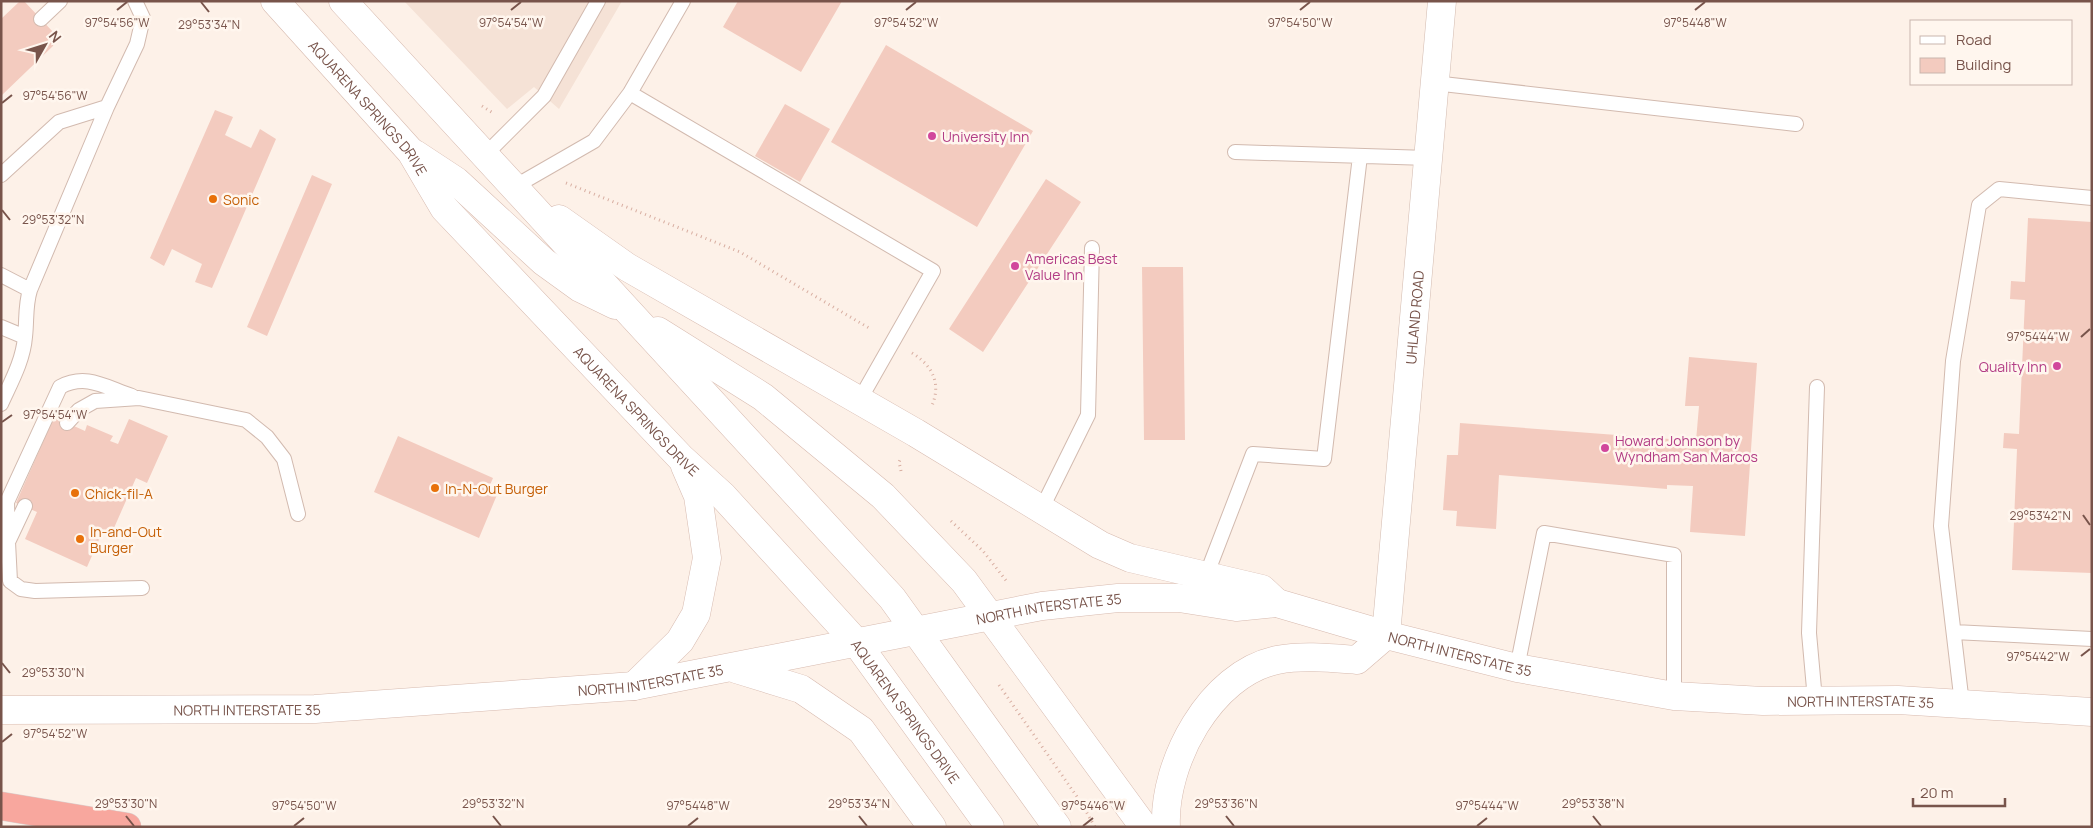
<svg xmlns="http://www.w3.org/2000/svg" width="2093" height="828" viewBox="0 0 2093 828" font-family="Manrope,sans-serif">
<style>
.residential{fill:#f5e2d6}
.building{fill:#f3cbbf}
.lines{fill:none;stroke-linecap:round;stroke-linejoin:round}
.service-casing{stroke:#d2baaf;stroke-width:16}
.tertiary-casing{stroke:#d2baaf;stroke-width:29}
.secondary-casing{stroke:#d7baaf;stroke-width:29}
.motorway-casing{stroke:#d9cfcd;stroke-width:29}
.path{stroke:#d8aea1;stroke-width:3;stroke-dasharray:1 4;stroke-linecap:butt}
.service{stroke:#fff;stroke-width:14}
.tertiary{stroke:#fff;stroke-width:28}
.secondary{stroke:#fff;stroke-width:28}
.motorway{stroke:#f8a79e;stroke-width:28}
.ticks{fill:none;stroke:#78544b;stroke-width:2}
.hotel-dot{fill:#d1479c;stroke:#fff6ee;stroke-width:2}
.food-dot{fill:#e8710a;stroke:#fff6ee;stroke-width:2}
.labels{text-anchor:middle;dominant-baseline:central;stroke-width:5;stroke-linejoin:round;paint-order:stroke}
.street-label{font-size:14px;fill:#78544b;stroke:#fff6ee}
.hotel-label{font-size:14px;fill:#b23c85;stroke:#fff6ee;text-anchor:start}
.food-label{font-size:14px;fill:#c56008;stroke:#fff6ee;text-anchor:start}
.ticks-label{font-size:12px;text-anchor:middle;fill:#78544b;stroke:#fff6ee;stroke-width:5;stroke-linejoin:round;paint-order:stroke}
</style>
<rect width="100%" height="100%" fill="#fdf1e8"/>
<path class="residential" d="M404 1H622L559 109 534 87 507 109Z"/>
<path class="building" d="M20 1H24L53 32 46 37 54 45 1 96V19Z
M738 1H842L801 72 723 27Z
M886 45 1033 131 977 227 831 142Z
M785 104 830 129 800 182 755 156Z
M215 110 233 117 225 135 251 148 260 129 276 139 212 288 195 282 202 264 172 249 164 266 150 258Z
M312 175 332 184 267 336 247 327Z
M1046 179 1081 202 983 352 949 329Z
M2028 218 2092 222V573L2012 570 2017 449 2003 448 2004 433 2019 434 2025 300 2010 299 2011 281 2025 282Z
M1142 267H1183L1185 440H1144Z
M1689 357 1757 363 1745 536 1690 532 1693 486 1667 485V489L1499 475 1496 529 1456 526 1457 511 1443 510 1447 455H1458L1460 423 1696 441 1699 406H1685Z
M54 417 85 431 87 425 113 436 110 441 118 444 129 419 168 436 147 483 136 478 110 537 102 533 87 567 25 539 37 512 16 503Z
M398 436 493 478 490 485 499 490 479 538 374 492Z"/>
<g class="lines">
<g class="service-casing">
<path id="service" d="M41 19 60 1
M1434 83 1796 124
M630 93 683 1
M1235 152 1428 158
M485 155 544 96 598 1
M1 175 59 122 107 107
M514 187 594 141 630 93 933 271 859 401
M1 275 30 290
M1 327 25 337
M1 404C11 382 23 361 25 337 27 320 25 306 30 290L107 107 137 44 143 18 135 1
M67 423 79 410 95 401 139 398 246 420 267 437 284 459 298 514
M25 506 8 542 10 581 21 589 35 591 142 588
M1041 510 1088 415 1092 248
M8 542 7 502 60 387C86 373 105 387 132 396
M1206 576 1253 454 1324 459 1360 156
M1954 632 2092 639
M1517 668 1544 533 1674 555V696
M1815 700 1809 633 1817 387
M1962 704 1941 526 1953 361 1979 205 1999 189 2092 198"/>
</g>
<g class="tertiary-casing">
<g id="tertiary">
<path id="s1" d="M1386 635 1442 1"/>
</g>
</g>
<g class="secondary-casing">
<g id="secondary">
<path id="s2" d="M275 1 411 152 444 208 681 458 723 496 856 642 990 827"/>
<path d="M343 1 892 598 1057 827"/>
<path d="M415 154 456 181 544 262 580 288 615 305"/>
<path d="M559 219 627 267 916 433 1100 545 1130 558 1262 589 1277 603"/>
<path d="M658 331 763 397 883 496 964 581 1144 827"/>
<path d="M736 669 801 689 861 730 932 827"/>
<path d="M634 686 680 641 696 614 707 558 698 496 685 466"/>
<path id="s3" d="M1 710 315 709 634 686 1042 606 1118 598H1179L1236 607 1277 603 1386 635 1517 668 1674 696 1763 701 1898 700 2092 712"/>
<path d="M1166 827C1163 763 1210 674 1277 660 1303 655 1331 658 1357 660L1386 635"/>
</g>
</g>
<g class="motorway-casing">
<path id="motorway" d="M1 806 127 827"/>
</g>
<path class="path" d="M482 106 493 113
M566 183 740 252 869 328
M912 353C933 366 942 384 931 408
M901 471 899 462 901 458
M951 521 983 551 1008 583
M999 685 1080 801 1095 827"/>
<use href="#service" class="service"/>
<use href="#tertiary" class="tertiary"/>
<use href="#secondary" class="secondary"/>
<use href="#motorway" class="motorway"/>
</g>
<path class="ticks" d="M201 2 209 12M117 10 127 2M511 10 521 2M906 10 916 2M1300 10 1310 2M1695 10 1705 2M2 103 12 95M2 210 10 220M2081 337 2090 329M2 422 12 415M2083 515 2090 525M2081 656 2090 649M2 663 10 673M2 742 12 734M126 816 134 826M493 816 501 826M859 816 867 826M1226 816 1234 826M1593 816 1601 826M294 826 304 818M688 826 698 818M1083 826 1093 818M1477 826 1487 818"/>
<g class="hotel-dot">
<circle cx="932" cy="136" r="5"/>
<circle cx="1015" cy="266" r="5"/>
<circle cx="2057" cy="366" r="5"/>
<circle cx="1605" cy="448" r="5"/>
</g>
<g class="food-dot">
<circle cx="213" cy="199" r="5"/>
<circle cx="435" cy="488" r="5"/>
<circle cx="75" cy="493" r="5"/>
<circle cx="80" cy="539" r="5"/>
</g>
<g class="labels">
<g class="street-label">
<text stroke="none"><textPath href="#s2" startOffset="142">AQUARENA SPRINGS DRIVE</textPath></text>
<text stroke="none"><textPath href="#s1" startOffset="319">UHLAND ROAD</textPath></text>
<text stroke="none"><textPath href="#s2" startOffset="548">AQUARENA SPRINGS DRIVE</textPath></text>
<text stroke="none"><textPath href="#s3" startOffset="1056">NORTH INTERSTATE 35</textPath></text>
<text stroke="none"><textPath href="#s3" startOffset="1476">NORTH INTERSTATE 35</textPath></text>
<text stroke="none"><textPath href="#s3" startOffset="651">NORTH INTERSTATE 35</textPath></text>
<text stroke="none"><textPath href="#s3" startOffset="1881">NORTH INTERSTATE 35</textPath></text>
<text stroke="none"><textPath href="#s3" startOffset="246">NORTH INTERSTATE 35</textPath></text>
<text stroke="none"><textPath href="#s2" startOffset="952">AQUARENA SPRINGS DRIVE</textPath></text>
</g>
<g class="hotel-label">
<text x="942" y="136">University Inn</text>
<text x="1025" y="258">Americas Best<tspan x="1025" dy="16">Value Inn</tspan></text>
<text x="2047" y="366" text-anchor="end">Quality Inn</text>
<text x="1615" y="440">Howard Johnson by<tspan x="1615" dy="16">Wyndham San Marcos</tspan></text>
</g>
<g class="food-label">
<text x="223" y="199">Sonic</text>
<text x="445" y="488">In-N-Out Burger</text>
<text x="85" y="493">Chick-fil-A</text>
<text x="90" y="531">In-and-Out<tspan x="90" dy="16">Burger</tspan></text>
</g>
</g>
<g class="ticks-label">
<text x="511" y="27">97°54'54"W</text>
<text x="906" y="27">97°54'52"W</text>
<text x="117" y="27">97°54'56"W</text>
<text x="1300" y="27">97°54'50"W</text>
<text x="1695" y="27">97°54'48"W</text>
<text x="209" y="29">29°53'34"N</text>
<text x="55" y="100">97°54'56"W</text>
<text x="53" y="224">29°53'32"N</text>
<text x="2038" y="341">97°54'44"W</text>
<text x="55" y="419">97°54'54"W</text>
<text x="2040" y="520">29°53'42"N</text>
<text x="2038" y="661">97°54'42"W</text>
<text x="53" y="677">29°53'30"N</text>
<text x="55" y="738">97°54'52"W</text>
<text x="126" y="808">29°53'30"N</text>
<text x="493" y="808">29°53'32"N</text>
<text x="859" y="808">29°53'34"N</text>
<text x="1226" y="808">29°53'36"N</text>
<text x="1593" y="808">29°53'38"N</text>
<text x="304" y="810">97°54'50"W</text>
<text x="698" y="810">97°54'48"W</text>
<text x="1093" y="810">97°54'46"W</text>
<text x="1487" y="810">97°54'44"W</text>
</g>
<rect width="2093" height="828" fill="none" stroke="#78544b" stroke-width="5"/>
<rect x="1910" y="20" width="162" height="65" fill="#fff6ee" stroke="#c9b5ad"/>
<rect x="1920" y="36" width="25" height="8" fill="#ffffff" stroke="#c9b5ad"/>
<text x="1956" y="45" font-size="15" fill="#78544b">Road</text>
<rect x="1920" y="58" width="25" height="15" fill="#f3cbbf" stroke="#c9b5ad"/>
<text x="1956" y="70" font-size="15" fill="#78544b">Building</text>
<g transform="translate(45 45) rotate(51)" stroke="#fff6ee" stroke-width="4" paint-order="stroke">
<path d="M0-4L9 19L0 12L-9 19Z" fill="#78544b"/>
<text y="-8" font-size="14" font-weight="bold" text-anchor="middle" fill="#78544b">N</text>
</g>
<path d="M1913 798v8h92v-8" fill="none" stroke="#78544b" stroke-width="2.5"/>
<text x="1920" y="798" font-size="15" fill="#78544b" stroke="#fff6ee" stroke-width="4" paint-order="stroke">20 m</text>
</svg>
